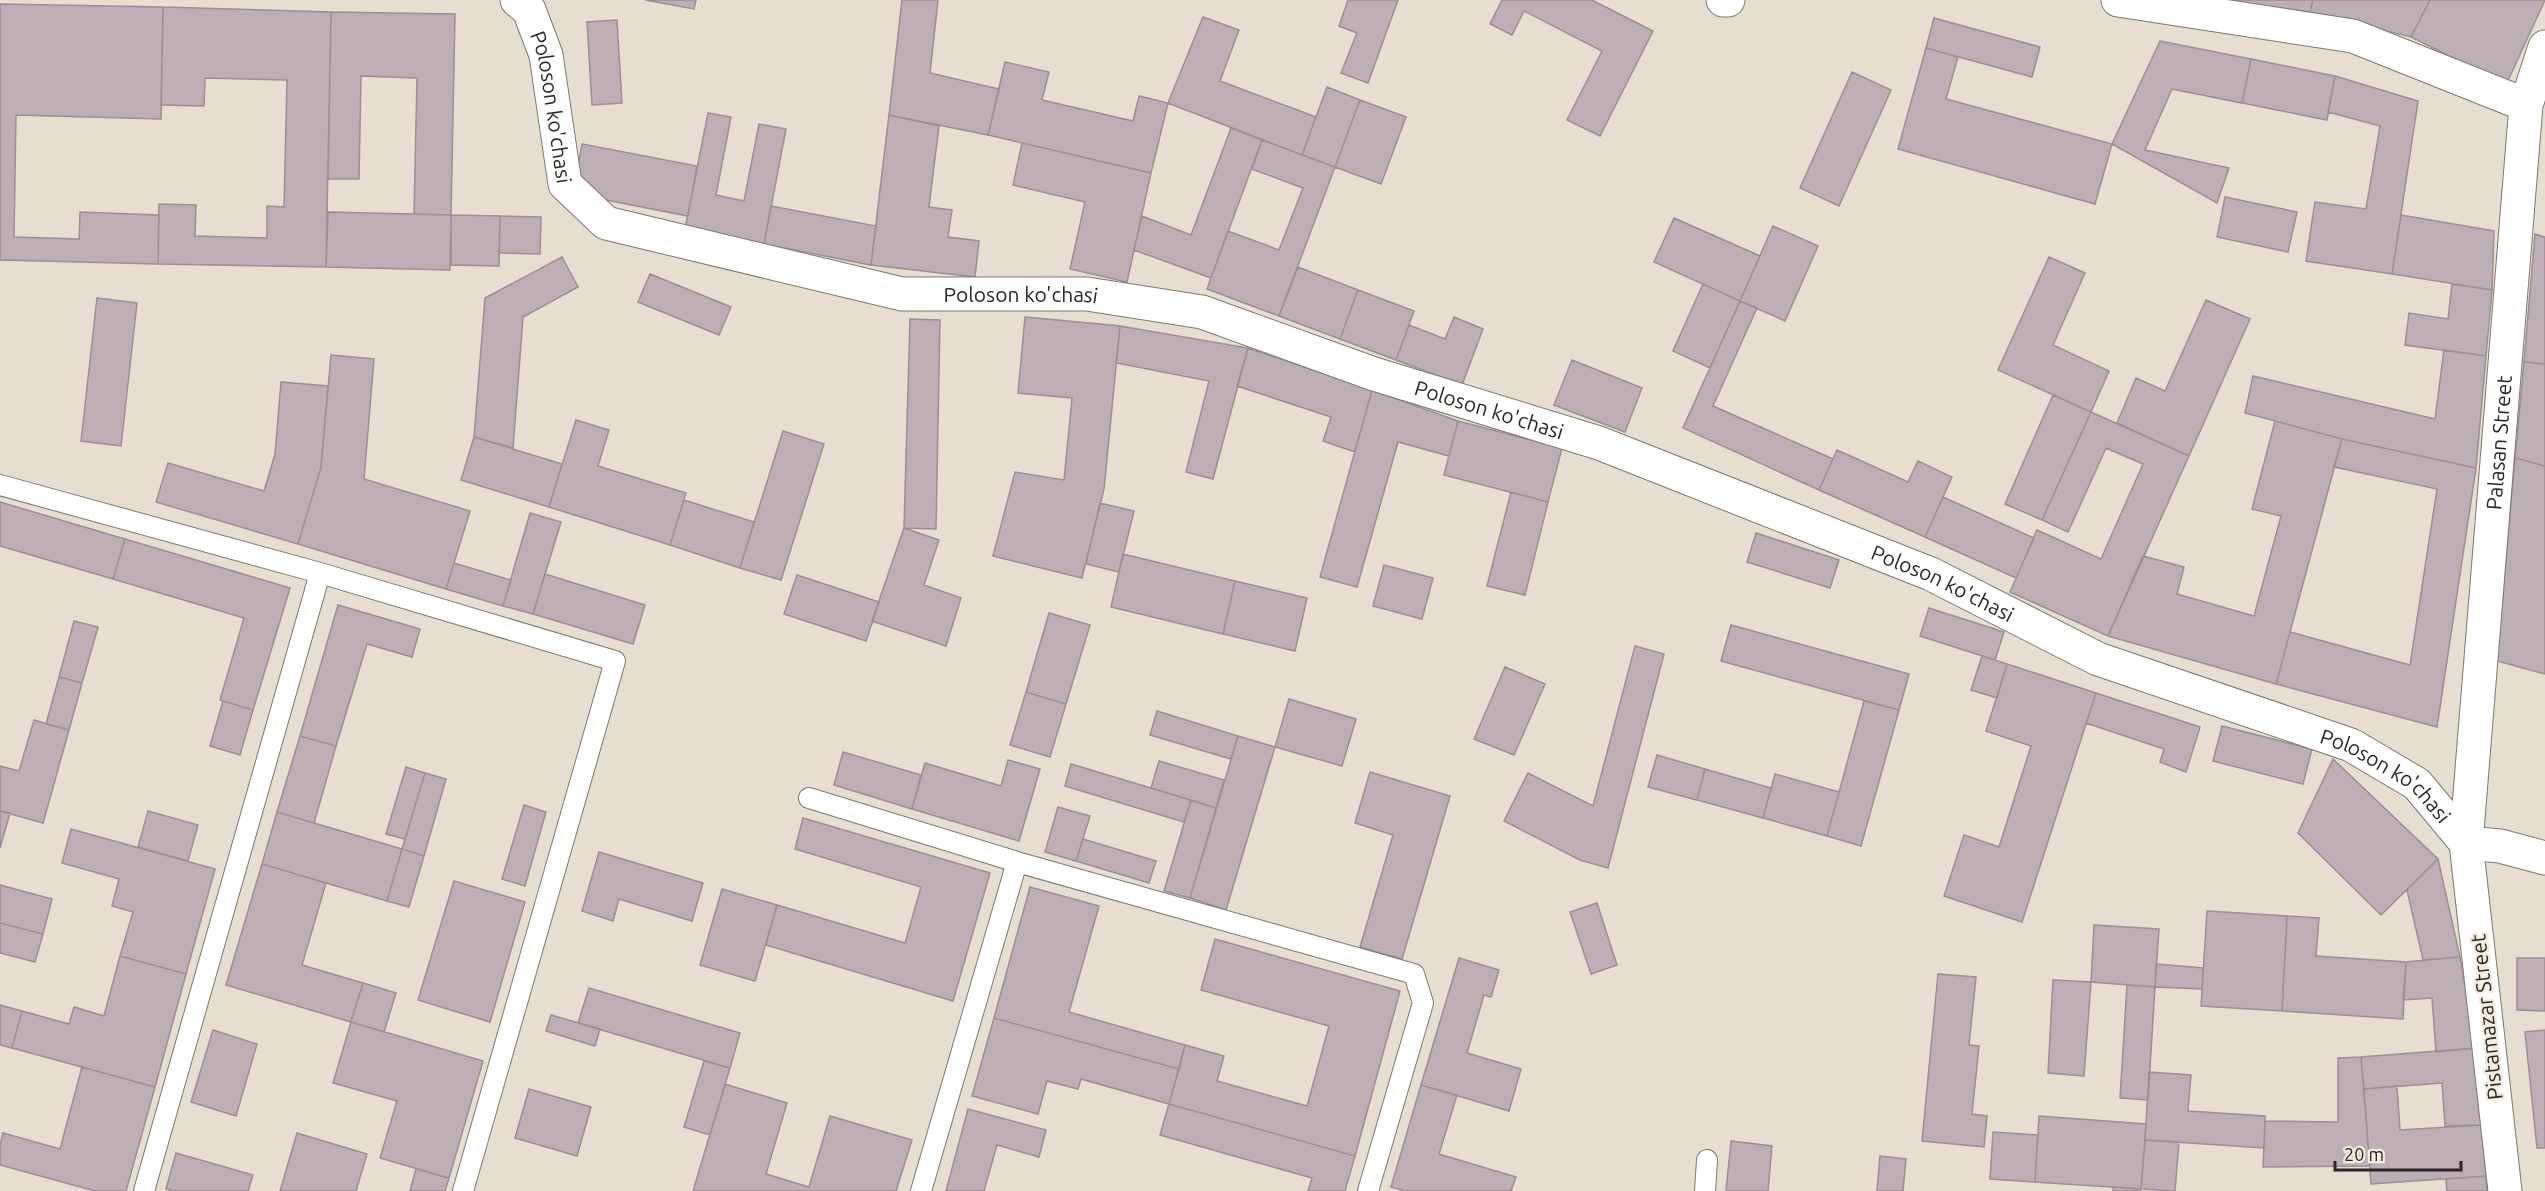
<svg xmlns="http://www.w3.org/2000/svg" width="2545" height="1191" viewBox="0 0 2545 1191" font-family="Ubuntu,sans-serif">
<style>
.building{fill:#bdadb5;stroke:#9d8d95;stroke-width:1.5}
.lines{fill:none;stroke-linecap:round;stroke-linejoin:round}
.lane-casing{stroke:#7f786a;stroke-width:22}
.street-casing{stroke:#7f786a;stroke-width:35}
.secondary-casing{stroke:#7f786a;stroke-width:35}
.lane{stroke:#fff;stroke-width:20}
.street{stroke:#fff;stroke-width:33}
.secondary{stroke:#fff;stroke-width:33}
.labels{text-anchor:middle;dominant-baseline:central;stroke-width:5;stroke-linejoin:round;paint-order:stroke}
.street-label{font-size:21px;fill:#2b2823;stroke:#f3ebdc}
</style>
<rect width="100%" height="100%" fill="#e6dece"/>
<path class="building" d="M645 0H696L694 9Z
M902 0H938L930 73 999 89 988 135 889 115Z
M1348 0H1398L1368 83 1341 73 1357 33 1339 26Z
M1502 0H1592L1653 31 1600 136 1567 120 1602 51 1524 11 1512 35 1490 24Z
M2222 0H2313L2310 12Z
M2313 0H2430L2411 37 2310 12Z
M2430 0H2545L2506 85 2411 37Z
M0 4 163 7 161 119 16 115 14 237 79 239 80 212 159 215 158 264 0 260Z
M163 7 331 12 326 267 158 264 159 204 196 205 195 236 267 238V206L284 207 287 80 205 78 204 106 161 105Z
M331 12 455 14 451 215 414 214 417 78 361 76 359 179H328Z
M1203 17 1239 30 1220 81 1316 117 1302 155 1168 103Z
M1934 18 2040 47 2032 77 1926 48Z
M617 20 622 103 592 105 587 22Z
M2160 41 2251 59 2242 103 2172 89 2145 150 2229 168 2217 203 2112 144Z
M1926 48 1958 57 1946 99 2112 144 2095 204 1898 149Z
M2251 59 2335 76 2327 120 2242 103Z
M1005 62 1049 72 1042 100 1133 121 1139 96 1168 103 1151 173 988 135Z
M1852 72 1891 90 1839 206 1800 188Z
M2335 76 2418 101 2392 274 2306 261 2315 202 2366 209 2380 126 2328 112Z
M1327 87 1360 100 1335 167 1302 155Z
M1360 100 1406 117 1381 184 1335 167Z
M708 113 731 117 716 195 744 201 759 124 786 129 764 244 685 229Z
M889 115 939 126 929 207 952 210 948 237 979 241 975 277 871 265Z
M1231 128 1262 140 1211 278 1134 250 1142 216 1191 235Z
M1262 140 1335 167 1279 316 1207 289 1228 231 1279 250 1303 188 1252 169Z
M1022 143 1151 173 1127 282 1070 269 1085 202 1013 185Z
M582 144 697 166 688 216 601 199 576 177Z
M2225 197 2297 212 2288 252 2217 237Z
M771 206 876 226 871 265 764 244Z
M328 212 451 215 450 270 326 267Z
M451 215 500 216 499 266 451 265Z
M2401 215 2494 231 2492 290 2392 274Z
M500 216 541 217 540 254 499 253Z
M1674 218 1760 256 1740 301 1654 262Z
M1773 226 1818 246 1785 321 1740 301Z
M2535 234 2545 237V364L2524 362Z
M562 257 578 287 523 317 513 448 474 437 485 298Z
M2049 257 2085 273 2053 345 2109 371 2091 412 1998 370Z
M1298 267 1358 290 1340 339 1279 316Z
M650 274 731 307 719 335 638 302Z
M1703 284 1740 301 1710 368 1673 351Z
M2452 284 2492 290 2486 356 2405 345 2409 313 2448 319Z
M1358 290 1414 311 1396 360 1340 339Z
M97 298 137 303 121 446 81 441Z
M2206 300 2250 319 2189 456 2117 423 2136 378 2165 391Z
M1740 301 1757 308 1713 406 1833 459 1819 490 1683 428Z
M1025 317 1120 326 1104 489 1082 578 993 556 1015 472 1064 480 1072 398 1018 393Z
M1454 317 1483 329 1462 385 1396 360 1409 325 1445 339Z
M910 319 940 320 936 529 904 528Z
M1120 326 1248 348 1213 479 1186 472 1209 381 1116 363Z
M1248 348 1372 390 1355 452 1323 441 1331 417 1237 386Z
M2444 350 2486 356 2476 468 2342 439 2245 413 2253 376 2435 419Z
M331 355 374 359 364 479 470 511 446 589 298 544 321 467Z
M1572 360 1642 388 1625 432 1554 405Z
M2524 362 2545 364V466L2515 458Z
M281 382 328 386 321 467 298 544 156 502 168 463 264 491 275 454Z
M1372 390 1458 421 1449 456 1398 442 1357 587 1320 577Z
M2053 395 2091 412 2042 520 2005 504Z
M2091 412 2189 456 2108 636 2010 592 2037 530 2101 559 2143 464 2106 448 2068 532 2042 520Z
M576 420 609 430 598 466 686 493 670 545 549 507Z
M1458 421 1562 448 1548 502 1444 475Z
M2275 421 2342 439 2276 684 2108 636 2143 556 2184 567 2177 594 2254 616 2281 516 2252 509Z
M783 431 824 444 781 580 740 568Z
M474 437 562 464 549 507 461 480Z
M2342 439 2476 468 2437 727 2276 684 2290 632 2410 665 2437 489 2334 467Z
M1837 450 1908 482 1918 461 1952 477 1925 537 1819 490Z
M2515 458 2545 466V674L2497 661Z
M1511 492 1548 502 1525 595 1487 586Z
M1943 497 2034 538 2016 578 1925 537Z
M684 500 754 522 740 568 670 545Z
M0 502 125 539 113 579 0 546Z
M1100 503 1134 511 1119 572 1086 564Z
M530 513 561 522 533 614 503 606Z
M904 528 939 540 924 585 961 598 946 646 872 621Z
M1756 533 1839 560 1830 588 1747 562Z
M125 539 290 588 253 710 220 700 244 618 113 579Z
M1123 554 1235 581 1223 634 1111 607Z
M454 563 511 580 503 606 446 589Z
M1384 565 1433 578 1422 619 1373 606Z
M545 574 645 605 633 644 533 614Z
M797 575 879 602 866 641 784 614Z
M1235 581 1307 598 1295 651 1223 634Z
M338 605 420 629 412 657 367 644 336 746 300 736Z
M1929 608 2004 632 1995 660 1920 636Z
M1049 613 1090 625 1066 704 1026 692Z
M74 621 98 627 82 683 59 677Z
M1731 625 1909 674 1899 710 1721 661Z
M1635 646 1664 654 1608 868 1580 860 1504 821 1528 773 1593 806Z
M1982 656 2007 664 1997 698 1971 690Z
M2007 664 2096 693 2022 922 1944 896 1964 835 1999 847 2031 746 1986 731Z
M1505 667 1545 684 1514 755 1474 739Z
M59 677 82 683 69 730 46 724Z
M1026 692 1066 704 1050 757 1010 745Z
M2096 693 2200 727 2186 772 2160 762 2164 749 2086 723Z
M1289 699 1356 719 1342 766 1275 747Z
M223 701 253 710 240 755 210 746Z
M1864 701 1899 710 1861 846 1827 836Z
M1157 711 1238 736 1231 759 1150 735Z
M34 720 69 730 43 823 0 811V766L19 771Z
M2222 726 2312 749 2303 784 2213 761Z
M300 736 336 746 314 823 277 812Z
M1238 736 1275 747 1226 910 1190 898Z
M843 752 921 775 912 809 834 785Z
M1657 755 1705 769 1697 800 1648 787Z
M2333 759 2438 859 2381 915 2298 833Z
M1008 760 1040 769 1019 841 912 809 925 763 1001 786Z
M1159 761 1224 780 1216 808 1151 788Z
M1071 764 1191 800 1184 822 1065 786Z
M406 767 425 773 405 839 386 834Z
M1705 769 1771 788 1763 818 1697 800Z
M1370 772 1450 796 1402 959 1360 947 1393 835 1355 823Z
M425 773 446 779 424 856 402 849Z
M1775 774 1839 792 1827 836 1763 818Z
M1191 800 1216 808 1190 898 1164 891Z
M524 805 546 812 525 886 502 879Z
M1058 807 1090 816 1076 861 1045 852Z
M0 811 10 813 0 848Z
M148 811 198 825 188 861 138 847Z
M277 812 402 849 387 901 262 864Z
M803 818 990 873 953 1001 766 945 777 905 905 943 921 887 795 849Z
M71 829 215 869 186 974 120 956 133 912 112 906 119 879 62 863Z
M1083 839 1156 861 1149 883 1076 861Z
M402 849 424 856 409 907 387 901Z
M599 852 703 883 692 921 619 899 613 921 582 911Z
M2438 859 2460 957 2423 960 2407 890Z
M262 864 326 883 302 965 363 983 351 1022 226 985Z
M454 881 525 902 490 1022 418 1000Z
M0 885 52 899 43 934 0 923Z
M1030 887 1099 906 1069 1012 1185 1045 1179 1069 994 1018Z
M722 889 777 905 755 981 700 965Z
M1597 903 1617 965 1591 974 1570 912Z
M2207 911 2287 916 2282 1011 2201 1006Z
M2287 916 2319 918 2316 956 2406 962 2403 1019 2282 1011Z
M0 923 43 934 35 962 0 953Z
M2094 925 2159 929 2155 987 2091 982Z
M1215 939 1400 991 1355 1156 1169 1104 1185 1045 1224 1056 1217 1081 1307 1106 1329 1026 1201 990Z
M120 956 186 974 155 1087 12 1048 22 1011 69 1024 74 1007 104 1016Z
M2460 957 2476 1048 2436 1052 2432 998 2403 1000 2406 962Z
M1459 958 1499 970 1491 997 1484 995 1467 1053 1521 1069 1509 1111 1421 1085Z
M2517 958H2545V1011L2517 1010Z
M2156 964 2203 968 2202 989 2155 987Z
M1938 974 1976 977 1969 1045 1979 1046 1972 1114 1987 1116 1984 1147 1922 1141Z
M2053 980 2091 982 2084 1076 2048 1073Z
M363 983 396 993 384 1032 351 1022Z
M2127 985 2155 987 2148 1100 2120 1098Z
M589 988 740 1033 730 1068 578 1023Z
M0 1005 22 1011 12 1048 0 1045Z
M551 1015 600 1029 595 1046 546 1031Z
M994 1018 1179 1069 1169 1104 1081 1079 1078 1089 1047 1081 1038 1114 972 1096Z
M351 1022 483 1061 449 1178 380 1158 397 1101 333 1083Z
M213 1030 257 1044 236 1116 191 1102Z
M2545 1030V1148H2537L2525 1032Z
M2476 1048 2481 1125 2445 1126 2442 1083 2364 1089 2361 1057Z
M2361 1057 2370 1166 2263 1167 2265 1121 2338 1122V1058Z
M704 1061 730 1068 710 1135 684 1127Z
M82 1067 155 1087 126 1191H95L0 1165V1145L3 1133 60 1149Z
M2149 1072 2191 1075 2188 1111 2265 1116 2264 1148 2145 1140Z
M725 1084 787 1103 766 1174 809 1187 830 1116 912 1140 896 1191H693Z
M1421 1085 1457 1095 1439 1154 1516 1177 1511 1191H1405L1391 1187Z
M2397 1086 2400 1130 2481 1125 2486 1176 2371 1184 2364 1089Z
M529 1089 591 1107 577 1156 515 1138Z
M1169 1104 1355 1156 1345 1191H1308L1312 1178 1160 1135Z
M968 1109 1046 1130 1039 1157 997 1145 984 1191H946Z
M2039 1116 2146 1124 2141 1189 2035 1182Z
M1993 1132 2038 1135 2035 1182 1990 1179Z
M297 1133 367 1154 356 1191H280Z
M2145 1140 2179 1142 2175 1191 2141 1189Z
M1731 1141 1772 1146 1768 1191H1726Z
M176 1153 253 1175 248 1191H173L166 1189Z
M1880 1156 1906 1159 1903 1191H1877Z
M416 1169 449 1178 445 1191H410Z
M2486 1176 2487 1191H2447L2446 1179Z
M2113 1187 2141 1189V1191H2113Z"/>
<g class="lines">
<g class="lane-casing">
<path id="lane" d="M0 485 320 573 615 661 463 1191
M809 798 1017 862 1414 974 1423 1003 1368 1191
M144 1191 320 573
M921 1191 1017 862
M1705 1191 1707 1160"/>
</g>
<g class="street-casing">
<g id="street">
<path id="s1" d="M517 0 529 10 546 55 565 184 606 223 902 294H1087L1202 312 1374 374 1599 443 1931 574 2098 659 2351 745 2417 784 2466 843 2500 846 2545 858"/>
<path d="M1723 0H1728"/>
<path d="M2118 0 2353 36 2526 105"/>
</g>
</g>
<g class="secondary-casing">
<g id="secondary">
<path id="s2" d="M2505 1191 2466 843 2526 105 2545 47"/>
</g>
</g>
<use href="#lane" class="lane"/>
<use href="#street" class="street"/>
<use href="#secondary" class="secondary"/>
</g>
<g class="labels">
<g class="street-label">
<text stroke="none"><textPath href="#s1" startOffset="116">Poloson ko'chasi</textPath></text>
<text stroke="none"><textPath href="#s1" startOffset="674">Poloson ko'chasi</textPath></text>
<text stroke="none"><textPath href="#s1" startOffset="1160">Poloson ko'chasi</textPath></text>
<text stroke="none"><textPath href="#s2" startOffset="752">Palasan Street</textPath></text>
<text stroke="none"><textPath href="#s1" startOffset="1646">Poloson ko'chasi</textPath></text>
<text stroke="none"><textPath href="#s1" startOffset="2132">Poloson ko'chasi</textPath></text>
<text transform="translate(2486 1017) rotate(-96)">Pistamazar Street</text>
</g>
</g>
<path d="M2335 1161v9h126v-9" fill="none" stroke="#2b2823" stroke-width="3"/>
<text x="2344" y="1161" font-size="18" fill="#2b2823" stroke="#f3ebdc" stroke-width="4.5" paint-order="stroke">20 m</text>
</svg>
